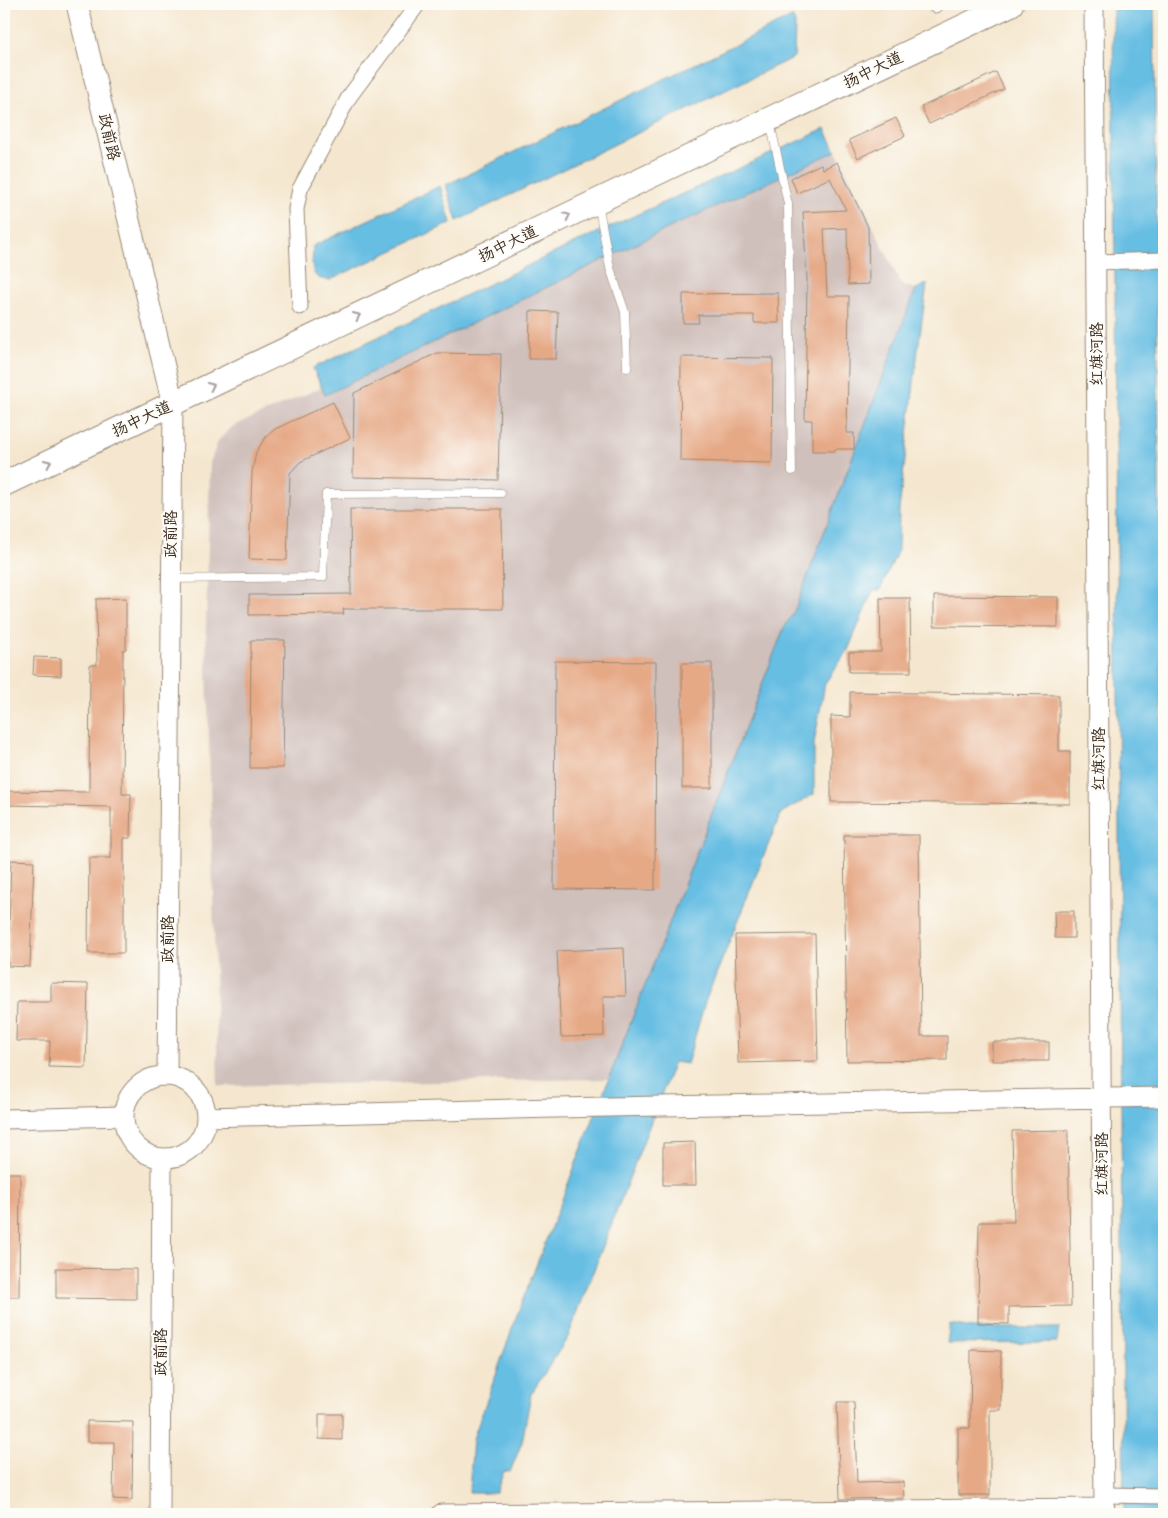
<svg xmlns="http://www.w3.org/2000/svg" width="1168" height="1518" viewBox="0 0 1168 1518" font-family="'Comic Neue','LXGW WenKai TC',sans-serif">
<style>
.industrial{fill:#d0c0bc}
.water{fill:#66bee3;stroke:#507480}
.building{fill:#e6a986}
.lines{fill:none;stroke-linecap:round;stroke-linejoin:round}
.service-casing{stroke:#988876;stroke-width:9}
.minor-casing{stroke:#988876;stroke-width:17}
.tertiary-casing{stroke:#988876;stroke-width:21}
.secondary-casing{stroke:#988876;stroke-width:23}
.primary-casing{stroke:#988876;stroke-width:26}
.service{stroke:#fff;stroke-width:8}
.minor{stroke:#fff;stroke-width:15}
.tertiary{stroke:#fff;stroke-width:19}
.secondary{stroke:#fff;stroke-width:21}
.primary{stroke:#fff;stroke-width:24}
.oneway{stroke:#a79f9a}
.labels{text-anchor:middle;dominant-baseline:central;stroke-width:4;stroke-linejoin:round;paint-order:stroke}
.street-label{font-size:16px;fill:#3b2a1e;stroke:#fdfcf7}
</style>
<rect width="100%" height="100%" fill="#fdfcf7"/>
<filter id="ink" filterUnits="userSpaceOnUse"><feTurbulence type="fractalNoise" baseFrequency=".02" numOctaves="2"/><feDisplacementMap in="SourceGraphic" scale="10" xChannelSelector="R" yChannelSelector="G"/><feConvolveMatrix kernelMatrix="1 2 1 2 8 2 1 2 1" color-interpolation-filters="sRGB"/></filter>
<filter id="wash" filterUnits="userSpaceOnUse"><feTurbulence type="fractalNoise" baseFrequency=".0096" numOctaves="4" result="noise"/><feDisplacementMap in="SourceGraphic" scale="20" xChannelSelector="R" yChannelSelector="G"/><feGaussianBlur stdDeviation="1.12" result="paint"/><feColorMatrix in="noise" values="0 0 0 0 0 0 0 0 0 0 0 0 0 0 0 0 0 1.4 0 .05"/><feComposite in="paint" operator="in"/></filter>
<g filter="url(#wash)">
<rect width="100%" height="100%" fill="#f5e7cf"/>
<path class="industrial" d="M836 151 901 284 916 289 794 612 784 628 609 1079 218 1086 206 629 210 463 218 441 232 427 322 387 325 394 673 226Z"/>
<path class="water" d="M1113 4H1154L1164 941V1514H1124Z
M792 17 795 23 794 57 457 221 446 185Z
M825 129 836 151 673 226 325 395 313 368 590 236Z
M440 186 451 223 330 280C307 280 313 263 313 246Z
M927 284 918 349 899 510 898 550 880 590H873L848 650 825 683 814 743V794L781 813 705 1002 687 1064 674 1062 568 1337 531 1394 522 1442 510 1472 504 1471 496 1493H469L473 1439 517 1315 784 628 794 612 916 289Z
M950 1324 972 1328H1059L1057 1342 947 1343Z"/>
<g id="blocks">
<path class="building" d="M996 72 1004 89 929 124 921 107Z
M896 118 905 136 858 158 849 140Z
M837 162 868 227 869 284 848 285 847 228 824 229 827 296H849L847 433H854V449H835V451H812V420H805L807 279 803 212 846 210 830 178 797 193 791 178 821 164 823 169Z
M778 293 779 323H754V315H698L699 323H683V294Z
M530 311 558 312 556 359H529Z
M437 353 501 354 498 480 353 477 354 393Z
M681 357 773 358 772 463 680 461Z
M333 402 350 438 300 462 290 473 287 560 249 559 252 472 256 452 265 438 275 429Z
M350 509H502L503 609H343L344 614 249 615V595L351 594Z
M934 596 1058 597V627L934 626Z
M126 598V649L123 650 122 794H131L130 838H124V953H88L89 858H111V807L4 805V791L89 792 90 665H97L96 599Z
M880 598H910L911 672H849V652H881Z
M251 640H285L283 768H250Z
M34 657 61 658V676L33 675Z
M555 661 656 662 655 890 554 889Z
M682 663H712V788H682Z
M850 692 1059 695V751H1070V804L831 802V716L850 717Z
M844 835H919L921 1036H947V1060L847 1061Z
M11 860 34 861 30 967 8 966Z
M1054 911H1074V938H1055Z
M815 934 818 1061 738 1063 735 935Z
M624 948 626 996H603L604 1036 561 1037 557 951Z
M51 983 88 984 86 1068 49 1067 50 1041H16L17 1002H51Z
M992 1042H1049V1061H992Z
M1068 1130 1071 1306 1009 1307V1324L978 1323 979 1222H1014L1012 1131Z
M695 1142 696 1185H663V1143Z
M4 1173H20L19 1297H4Z
M56 1268 136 1269V1299L56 1298Z
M971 1350 1001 1351V1410H990V1495H958V1428H970Z
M837 1402H854L857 1483 903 1482 904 1498 840 1499Z
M319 1414H342V1440L319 1439Z
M87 1421 133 1422 132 1500 113 1499 114 1442H87Z"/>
</g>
</g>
<g filter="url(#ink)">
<use href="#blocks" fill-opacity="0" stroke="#988876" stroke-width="1"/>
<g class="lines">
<g class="service-casing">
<path id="service" d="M770 122 788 204 792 471
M598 203 610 268 625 312 627 368
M171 579 323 577 326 494 501 493"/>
</g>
<g class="minor-casing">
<path id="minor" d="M934 4 935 5
M1096 262 1164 260
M300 307 296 209 300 189 349 97 418 4
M1105 1495 1164 1496"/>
</g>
<g class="tertiary-casing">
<path id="tertiary" d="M1094 4 1104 1514
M167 1076 173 404
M124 1117a41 41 0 1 1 82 0a41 41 0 1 1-82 0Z
M207 1117 555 1108 1164 1097
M4 1119 124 1116
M160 1514 162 1159
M441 1514 1105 1508"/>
</g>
<g class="secondary-casing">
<path id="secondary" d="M77 4 173 404"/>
</g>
<g class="primary-casing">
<path id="primary" d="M4 484 1011 4"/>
</g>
<use href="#service" class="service"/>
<use href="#minor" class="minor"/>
<use href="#tertiary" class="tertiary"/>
<use href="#secondary" class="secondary"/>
<use href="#primary" class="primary"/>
</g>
<defs><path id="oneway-chevron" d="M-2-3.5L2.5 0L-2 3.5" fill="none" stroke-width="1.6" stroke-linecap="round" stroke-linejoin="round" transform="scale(1.25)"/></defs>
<g class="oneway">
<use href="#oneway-chevron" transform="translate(567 216) rotate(-26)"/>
<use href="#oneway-chevron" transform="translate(357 316) rotate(-25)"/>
<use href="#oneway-chevron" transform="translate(211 386) rotate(-25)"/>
<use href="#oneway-chevron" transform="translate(48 463) rotate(-25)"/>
</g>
</g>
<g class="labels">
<g class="street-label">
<text transform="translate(873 70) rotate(-26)">扬中大道</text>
<text transform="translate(109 137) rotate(77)">政前路</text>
<text transform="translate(508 244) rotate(-26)">扬中大道</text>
<text transform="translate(1097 354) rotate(-90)">红旗河路</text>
<text transform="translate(142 419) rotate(-25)">扬中大道</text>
<text transform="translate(171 534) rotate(-90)">政前路</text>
<text transform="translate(1099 759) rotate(-90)">红旗河路</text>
<text transform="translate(168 939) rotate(-90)">政前路</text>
<text transform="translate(1102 1164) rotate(-90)">红旗河路</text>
<text transform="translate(161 1352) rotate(-90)">政前路</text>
</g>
</g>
<rect width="1168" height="1518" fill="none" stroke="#fdfcf7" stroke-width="20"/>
</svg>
